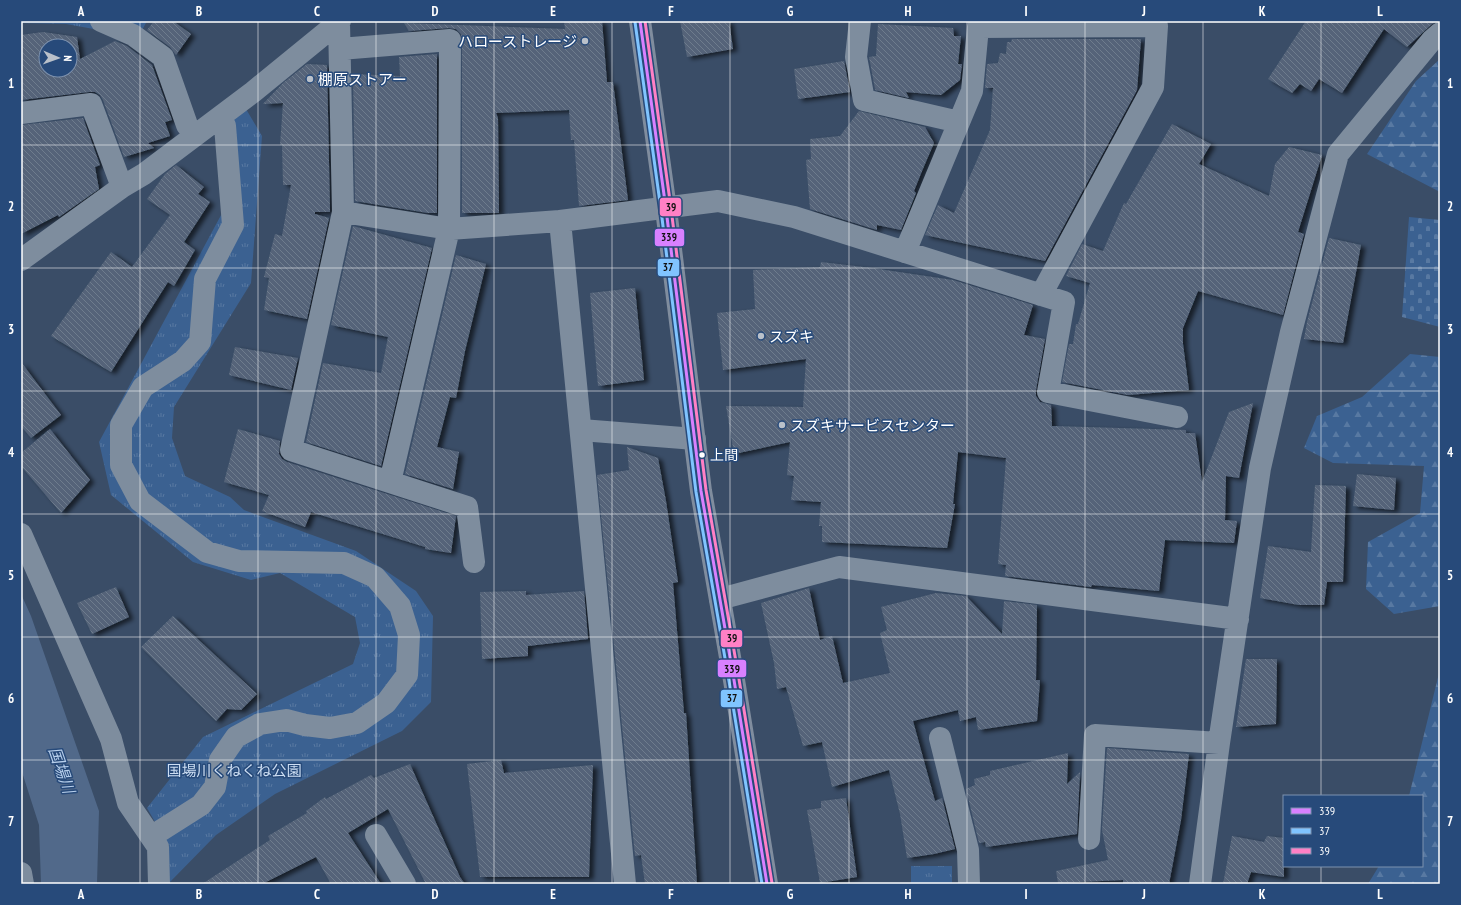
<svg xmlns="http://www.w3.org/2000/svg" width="1461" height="905" viewBox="0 0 1461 905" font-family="'PT Sans Narrow','Noto Sans JP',sans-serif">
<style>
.forest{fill:url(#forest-firs)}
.cemetery{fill:url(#cemetery-stones)}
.park{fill:url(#park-tufts)}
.water{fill:#51698a}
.building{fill:url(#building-back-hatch);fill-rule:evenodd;filter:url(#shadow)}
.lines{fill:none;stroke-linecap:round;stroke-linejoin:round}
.minor{stroke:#7e8d9e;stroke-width:22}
.highway{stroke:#808d9e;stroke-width:22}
.bus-1-casing{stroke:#274a7a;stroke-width:6}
.bus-2-casing{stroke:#274a7a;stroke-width:6}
.bus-3-casing{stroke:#274a7a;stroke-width:6}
.bus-1{stroke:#d880ff;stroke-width:3}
.bus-2{stroke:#80c4ff;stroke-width:3}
.bus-3{stroke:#ff80c5;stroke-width:3}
.grid{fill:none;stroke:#fff;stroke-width:1;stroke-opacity:0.55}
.poi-dot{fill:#bac1ca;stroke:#274a7a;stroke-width:1.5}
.bus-dot{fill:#fff;stroke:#274a7a;stroke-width:1.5}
.labels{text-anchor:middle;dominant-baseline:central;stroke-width:3;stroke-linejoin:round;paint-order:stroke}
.bus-label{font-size:14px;fill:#fff;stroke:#274a7a;text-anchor:start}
.poi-label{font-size:15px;fill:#fff;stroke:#274a7a;text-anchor:start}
.park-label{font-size:15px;fill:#cddef3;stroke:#274a7a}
.water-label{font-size:16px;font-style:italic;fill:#b6ceeb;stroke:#274a7a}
.line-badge{stroke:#274a7a;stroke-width:1.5}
.pale-badge-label{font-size:11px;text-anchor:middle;font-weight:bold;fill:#111}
.neatline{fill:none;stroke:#fff;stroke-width:1.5}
.grid-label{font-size:13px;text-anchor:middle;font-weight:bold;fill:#fff}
</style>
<defs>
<pattern id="forest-firs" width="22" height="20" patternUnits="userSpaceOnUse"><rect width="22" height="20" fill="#3b6191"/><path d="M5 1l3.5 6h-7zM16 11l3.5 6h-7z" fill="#5879a2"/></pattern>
<pattern id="cemetery-stones" width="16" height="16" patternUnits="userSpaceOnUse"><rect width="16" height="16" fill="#3b6191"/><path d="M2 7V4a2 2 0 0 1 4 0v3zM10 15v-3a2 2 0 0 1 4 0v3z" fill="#5879a2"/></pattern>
<pattern id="park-tufts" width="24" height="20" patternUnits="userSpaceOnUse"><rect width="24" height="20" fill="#3b6191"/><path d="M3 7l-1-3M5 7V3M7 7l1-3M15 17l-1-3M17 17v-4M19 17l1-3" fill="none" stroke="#5879a2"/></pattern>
<pattern id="building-back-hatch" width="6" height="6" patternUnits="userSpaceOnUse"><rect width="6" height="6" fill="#546479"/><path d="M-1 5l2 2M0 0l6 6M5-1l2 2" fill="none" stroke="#6e7b8d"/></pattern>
<filter id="shadow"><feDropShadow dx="4.5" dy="2.5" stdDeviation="2" flood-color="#0009"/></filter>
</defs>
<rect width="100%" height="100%" fill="#3a4d67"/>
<path class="forest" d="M1440 59V192L1367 154 1416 81Z
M1410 354 1440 357V606L1394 614 1366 589 1368 542 1420 513 1424 466 1333 463 1304 448 1317 416 1362 397Z
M1440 669V884H1368L1379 866H1422V796H1409Z"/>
<path class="cemetery" d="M1409 217 1440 220V327L1402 317Z"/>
<path class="park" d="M21 21H147L141 32 161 62 127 35 66 24 21 23Z
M246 109 262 136 251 283 174 407 172 438 185 476 230 497 244 510 356 551 416 591 433 616 431 702 402 731 275 794 216 835 169 883V846L147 808 203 737 353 664 360 643 355 617 280 573 251 580 193 562 111 495 99 442 227 204 221 130Z
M911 866H952V884H911Z"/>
<path class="water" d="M21 594 31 616 99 811 97 884H41L39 825 21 769Z"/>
<path class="building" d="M154 21H173L191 34 176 55 170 47 147 30Z
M564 21H602L607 82H613L628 200 579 206 574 140H571L569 110 496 113 498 118 499 213H462V40L461 34 456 29 449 28 409 31 404 23 565 29Z
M680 21H729L733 49 687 57Z
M1306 21H1437L1432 24 1407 47 1384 29 1342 93 1319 79 1311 91 1300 84 1292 93 1268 79Z
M878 24 953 28 954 36H961L958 64H962L960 80 941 95 906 92 909 98 875 90 876 88 875 89 869 57 876 56Z
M43 32 77 37 80 59 115 41 127 46 152 65 172 120 165 122 170 136 148 143 154 148 124 157 103 100 100 95 95 92H89L21 100V35ZM46 46H70V70H46Z
M1012 39H1141L1137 90 1045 261 925 235 938 205 954 213 990 130 993 88H985L987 64 998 63 1000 53 1006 54 1007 42H1011Z
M437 54V213H428L355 201 353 74 400 76 399 57Z
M844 61 850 92 798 99 794 69Z
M307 64 327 65 330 211V212H315V214L329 218 307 319 264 310 269 278 264 277 275 234 282 236 291 185H283L282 145H280L283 103 263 104 283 83Z
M859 111 925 127 934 143 922 171 914 191 916 193 901 230 877 225V230L810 209 806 160 811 159 810 139 840 136Z
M83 118 100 165 95 167 99 189 59 217 58 215 21 234V125Z
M1172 124 1211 144 1199 164 1269 196 1275 164 1289 147 1322 155 1298 232 1304 234 1283 315 1198 291 1183 328V344L1189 390 1128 395 1062 382 1069 344H1073L1076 324H1078L1090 283 1066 276 1082 244 1103 251 1124 203 1126 204Z
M176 165 204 187 198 194 210 202 184 242 195 250 174 286 168 282 111 372 51 336 111 252 132 267 170 215 147 199 165 174Z
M353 226 432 248 381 466 306 442 323 363 381 373 388 337 331 325Z
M1329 238 1361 245 1343 343 1304 339 1307 322Z
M456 255 486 264 465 351 456 398 450 397 437 447 459 452 453 489 405 474Z
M821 262 872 268 953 280 1033 305 1024 335 1045 339 1036 390V396L1040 402 1051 405 1052 426 1186 430V433H1195L1202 482 1229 412 1253 403 1239 478 1226 476 1225 520 1237 521 1234 543 1165 540 1159 591 1092 585 1091 587 1005 576 1006 565 998 564 1006 458 958 452 953 504H955L947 548 822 542V526H819L821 502 791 500 794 476 787 475 790 442 734 454 726 406 803 407 806 359 723 370 717 313 755 309 753 270 820 267Z
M635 288 644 380 598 386 590 293Z
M235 347 298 358 291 390 229 375Z
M21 362 61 415 31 438 21 426Z
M50 429 90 480 61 513 21 466V453Z
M238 429 280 441 279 454 282 459 287 462 456 516 451 553 425 549V547L311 512 305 527 262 511 269 495 224 482Z
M627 447 658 458 666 501 678 582 673 583 684 713H686L697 884H645L641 855 635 856 597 475 629 470Z
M1357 474 1396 478 1394 510 1353 506Z
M1315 485 1346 486 1343 582H1327L1324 605H1299L1260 598 1268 546 1311 552Z
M116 587 129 617 92 634 77 603Z
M809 588 820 640 832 636 843 683 890 673 880 633 887 630 881 607 936 593 966 596 1002 634 1004 601 1037 605 1036 680H1040L1037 721 978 730 976 717 960 721 958 710 913 721 935 801 942 798 955 849 934 854 907 858 900 814 889 770 832 787 822 742 803 746 786 687 777 689 774 663 761 603Z
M526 591V595L584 591 588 639 528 646V656L482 659 480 592Z
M173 616 257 694 241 710 227 709 216 721 141 647Z
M1246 659H1277L1276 724 1236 727Z
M1107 748 1189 754 1181 820 1169 884H1123V880L1058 883 1056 871 1108 860 1102 830Z
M1068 753 1067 784 1080 772 1077 834 986 847 985 842 979 843 966 789 975 785 974 779 990 775V771Z
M501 760 504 773 593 765 589 877H480L467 764Z
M410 764 460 877 465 884H426L388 809 348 833 381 884H331L316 857 262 884H202L270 840 268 836 307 813 306 811 325 797 326 799 371 775 374 778Z
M846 798 857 877 820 883 807 810 821 808V801Z
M1232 836 1264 842 1267 836 1284 838V877L1251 872 1247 884H1223Z"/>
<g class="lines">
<path class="minor" d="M101 21 133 35 163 57 187 125
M860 21 856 57 864 100 959 122
M339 22 343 212 291 450 467 507 474 562
M340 49 450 40 449 229 390 482
M21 113 91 104 122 187
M343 212 449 229 560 221
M905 252 972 91 978 27 1157 26 1153 87 1041 295
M21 260 122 187 144 174 253 92 340 21
M581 430 695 439
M21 534 111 739 128 803 158 847 159 884
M720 599 839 567 1238 619
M940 738 968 850 969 884
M160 831 201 805 215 787 220 760 236 737 260 724 286 720 305 725 330 728 357 723 386 703 407 675 409 635 400 606 375 577 344 563 239 561 207 552 140 501 121 465V425L143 387 183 361 200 342 205 279 233 225 225 126
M376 835 405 884
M1089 839 1095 735 1219 743
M21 873 23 884
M625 884 560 221 718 201 794 217 1064 302 1048 392 1177 417
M1200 884 1219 743 1260 468 1291 332 1338 154 1432 40 1440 33"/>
<path class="highway" d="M640 21 666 209 701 491 734 680 767 884"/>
<g class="bus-1-casing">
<path id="bus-1" d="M640 21 666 209 701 491 734 680 767 884"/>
</g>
<g class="bus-2-casing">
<path id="bus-2" d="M635 22 661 210 696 492 729 681 762 884"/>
</g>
<g class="bus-3-casing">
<path id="bus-3" d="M645 21 671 208 706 490 739 679 772 883"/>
</g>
<use href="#bus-1" class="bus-1"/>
<use href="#bus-2" class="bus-2"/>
<use href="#bus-3" class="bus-3"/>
</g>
<path class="grid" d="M140 21V884M258 21V884M376 21V884M494 21V884M612 21V884M730 21V884M849 21V884M967 21V884M1085 21V884M1203 21V884M1321 21V796M21 145H1440M21 268H1440M21 391H1440M21 514H1440M21 637H1440M21 760H1440M1321 866V884"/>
<g class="poi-dot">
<circle cx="585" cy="41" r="4"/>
<circle cx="310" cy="79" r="4"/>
<circle cx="761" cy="336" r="4"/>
<circle cx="782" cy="425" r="4"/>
</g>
<circle class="bus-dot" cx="702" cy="455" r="3.5"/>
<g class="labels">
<g class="bus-label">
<text x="710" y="455">上間</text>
</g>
<g class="poi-label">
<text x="577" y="41" text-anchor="end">ハローストレージ</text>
<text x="318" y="79">棚原ストアー</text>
<text x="769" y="336">スズキ</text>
<text x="790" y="425">スズキサービスセンター</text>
</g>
<g class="park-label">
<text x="234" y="770">国場川くねくね公園</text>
</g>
<g class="water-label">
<text transform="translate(62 770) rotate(71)">国場川</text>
</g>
</g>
<g class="line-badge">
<rect x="659" y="197" width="23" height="20" rx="4" fill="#ff80c5"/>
<rect x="654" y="228" width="31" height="19" rx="4" fill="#d880ff"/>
<rect x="657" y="258" width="23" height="19" rx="4" fill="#80c4ff"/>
<rect x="720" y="629" width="23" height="19" rx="4" fill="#ff80c5"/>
<rect x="717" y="659" width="30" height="19" rx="4" fill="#d880ff"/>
<rect x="720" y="689" width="23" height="19" rx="4" fill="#80c4ff"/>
</g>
<g class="pale-badge-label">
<text x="671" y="211">39</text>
<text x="669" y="241">339</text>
<text x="668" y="271">37</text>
<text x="732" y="642">39</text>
<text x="732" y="673">339</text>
<text x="732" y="702">37</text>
</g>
<rect width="1461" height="905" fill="none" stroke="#274a7a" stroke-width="44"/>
<rect x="1283" y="795" width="140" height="72" fill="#274a7a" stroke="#7d92af"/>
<rect x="1291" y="808" width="20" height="6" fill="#d880ff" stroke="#7d92af"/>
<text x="1319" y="815" font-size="12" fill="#ffffff">339</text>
<rect x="1291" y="828" width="20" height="6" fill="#80c4ff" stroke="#7d92af"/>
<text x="1319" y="835" font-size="12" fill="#ffffff">37</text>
<rect x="1291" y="848" width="20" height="6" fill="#ff80c5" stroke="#7d92af"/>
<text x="1319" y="855" font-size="12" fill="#ffffff">39</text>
<g transform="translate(58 58) rotate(92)"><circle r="19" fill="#274a7a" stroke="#7d92af"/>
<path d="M0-3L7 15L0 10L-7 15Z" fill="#bac1ca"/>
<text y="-6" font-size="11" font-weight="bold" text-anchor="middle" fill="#ffffff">N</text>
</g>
<rect x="22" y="22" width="1417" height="861" class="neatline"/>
<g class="grid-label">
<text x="81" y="16">A</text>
<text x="199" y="16">B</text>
<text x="317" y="16">C</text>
<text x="435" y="16">D</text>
<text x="553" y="16">E</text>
<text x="671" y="16">F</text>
<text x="790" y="16">G</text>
<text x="908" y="16">H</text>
<text x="1026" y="16">I</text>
<text x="1144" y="16">J</text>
<text x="1262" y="16">K</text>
<text x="1380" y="16">L</text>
<text x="11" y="88">1</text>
<text x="1450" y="88">1</text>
<text x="11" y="211">2</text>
<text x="1450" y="211">2</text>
<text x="11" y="334">3</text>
<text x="1450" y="334">3</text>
<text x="11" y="457">4</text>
<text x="1450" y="457">4</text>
<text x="11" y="580">5</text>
<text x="1450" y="580">5</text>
<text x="11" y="703">6</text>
<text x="1450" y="703">6</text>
<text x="11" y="826">7</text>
<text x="1450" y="826">7</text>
<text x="81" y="899">A</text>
<text x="199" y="899">B</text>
<text x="317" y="899">C</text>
<text x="435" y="899">D</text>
<text x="553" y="899">E</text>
<text x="671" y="899">F</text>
<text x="790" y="899">G</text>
<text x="908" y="899">H</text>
<text x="1026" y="899">I</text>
<text x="1144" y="899">J</text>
<text x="1262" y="899">K</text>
<text x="1380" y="899">L</text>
</g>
</svg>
